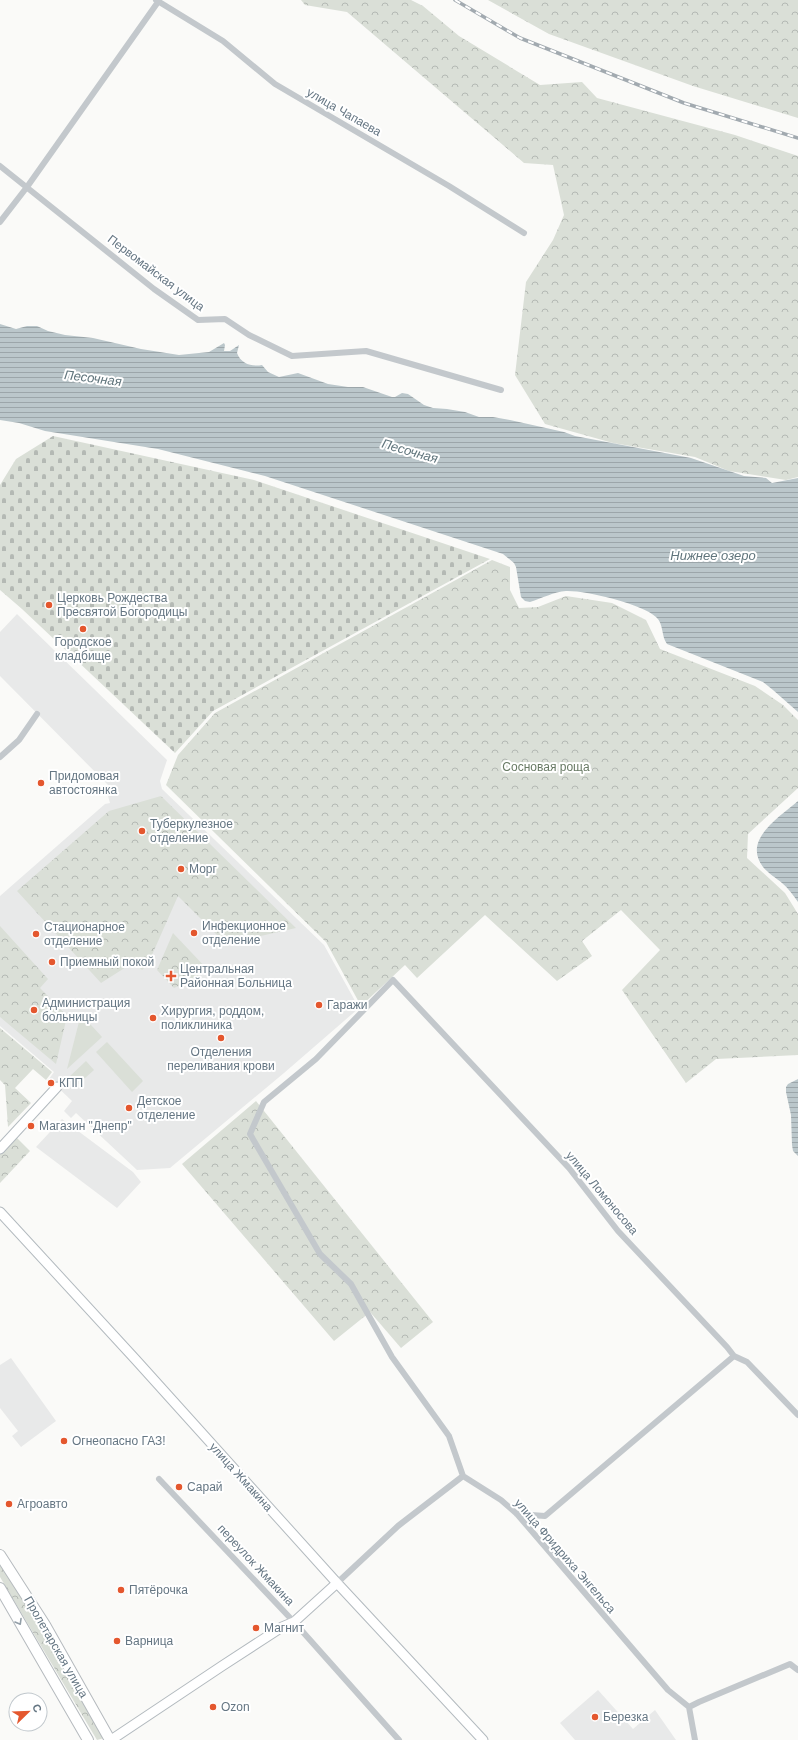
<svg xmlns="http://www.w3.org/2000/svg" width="798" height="1740" viewBox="0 0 798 1740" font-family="Helvetica,sans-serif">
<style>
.built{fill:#e8e9e9}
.green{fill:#dadfd7}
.forest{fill:url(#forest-crowns)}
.cemetery{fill:url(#cemetery-stones)}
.water{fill:url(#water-rules)}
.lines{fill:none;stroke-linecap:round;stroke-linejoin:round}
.secondary-casing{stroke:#b3babf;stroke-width:11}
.primary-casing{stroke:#b5babe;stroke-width:12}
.street{stroke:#c3c8cc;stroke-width:6}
.secondary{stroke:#fff;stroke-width:9}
.primary{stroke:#fff;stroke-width:10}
.rail-casing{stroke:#a2aab0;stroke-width:3.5}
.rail{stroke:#fff;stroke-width:2;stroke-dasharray:6;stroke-linecap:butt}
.oneway{stroke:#939fa8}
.poi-dot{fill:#e4572e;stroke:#fff;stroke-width:1.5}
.labels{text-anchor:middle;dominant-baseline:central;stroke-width:4;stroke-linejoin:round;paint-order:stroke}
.street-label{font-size:12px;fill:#657683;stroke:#fff}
.poi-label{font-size:12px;fill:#657683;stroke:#fff;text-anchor:start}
.park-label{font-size:12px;fill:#687a64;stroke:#fff}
.water-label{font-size:13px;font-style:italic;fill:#60757c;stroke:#fff}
</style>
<defs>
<pattern id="forest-crowns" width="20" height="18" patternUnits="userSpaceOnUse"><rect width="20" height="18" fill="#dadfd7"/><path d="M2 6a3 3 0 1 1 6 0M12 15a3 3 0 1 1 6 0" fill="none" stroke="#b4b9b4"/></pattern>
<pattern id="cemetery-stones" width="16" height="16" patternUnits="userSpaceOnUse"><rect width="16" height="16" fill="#dadfd7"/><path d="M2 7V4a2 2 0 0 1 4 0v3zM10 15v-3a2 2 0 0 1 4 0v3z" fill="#b4b9b4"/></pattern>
<pattern id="water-rules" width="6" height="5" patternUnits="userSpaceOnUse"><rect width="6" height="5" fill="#bbc7cb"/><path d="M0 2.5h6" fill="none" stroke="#9ca6aa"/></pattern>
</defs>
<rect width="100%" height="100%" fill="#fafaf8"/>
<path class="built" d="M17 614 167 760 160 781 162 789 324 945 359 1008 284 1073 170 1168 137 1170 76 1113 71 1118 64 1111 72 1101 49 1079 54 1072 0 1026V896L105 804 110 803 108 796 109 786 0 676V632Z
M62 1119 133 1172 141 1182 117 1208 36 1147Z
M11 1358 56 1421 21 1447 12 1436 18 1431 0 1408V1365Z
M598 1690 633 1729 655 1710 676 1740H575L560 1723Z"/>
<path class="green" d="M81 1014 102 1037 67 1069Z
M107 1042 143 1081 132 1092 96 1052Z
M86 1061 94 1070 76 1086 68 1078Z"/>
<path class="forest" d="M301 0H411L423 6 459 36 540 85 582 82 597 98 735 135 798 156V477L786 480 729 471 695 457 613 443 545 424 515 375 526 282 553 240 564 215 553 165 524 163 347 12 305 5Z
M488 0H798V118L693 86 549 34Z
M492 560 510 567V590L519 608 538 607 566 596 612 603 646 620 660 649 755 686 783 705 798 720V788L748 834 747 858 785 893 798 914V1055L716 1059 686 1083 622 990 660 950 621 910 582 941 592 956 557 981 485 915 417 978 405 965 361 1006 326 942 166 785 178 755 215 713Z
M161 796 296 928 226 944 178 896 148 964 142 970 134 962 101 983 17 891 109 811Z
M0 926 48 979 40 988 67 1016 56 1064 0 1017Z
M173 933 209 971 174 988 157 970Z
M0 1028 52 1072 46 1080 33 1069 15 1088 31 1103 8 1127 5 1085 0 1080Z
M256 1101 433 1322 401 1348 370 1312 334 1341 182 1164Z
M16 1137 30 1151 0 1183V1154Z
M0 1564 40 1628 104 1738 97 1740 0 1577Z"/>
<path class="cemetery" d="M53 436 254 480 490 559 213 711 175 753 22 609 0 590V485L16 459Z"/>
<path class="water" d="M0 324 16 329 27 326H37L48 331 65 335 93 338 141 349 179 355 209 352 224 343 225 345 224 351H230L239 345 237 353C241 364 252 367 262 365L268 372 279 377 298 373 328 384 348 387H363L392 397H395L402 393 408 394 424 405 433 408 447 409 465 412 479 417H493L510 420 564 432 575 436 691 458 744 476 766 478 772 483 798 478V712L773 690 763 682 667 644C661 636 664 624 656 617 643 604 584 590 566 591 554 592 542 598 530 602L525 601 521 597 516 567 514 563 503 554 265 476 158 449 45 431 19 423 0 420Z
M798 801V902C793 895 788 888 782 883 776 878 768 873 763 867 742 839 780 817 798 801Z
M798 1079V1156L793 1151 792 1145 791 1115 786 1092V1087L788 1084Z"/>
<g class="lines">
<g class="secondary-casing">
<path id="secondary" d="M0 1149 57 1087
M0 1212 136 1360 337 1583 483 1740
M111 1740 222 1666 282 1627 294 1622 337 1583"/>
</g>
<g class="primary-casing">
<path id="primary" d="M0 1555 45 1625 110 1740
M0 1588 88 1740"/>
</g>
<path class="street" d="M156 0 223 41 275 84 449 186 524 233
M0 166 154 289 198 320 225 319 249 335 292 356 366 351 501 390
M0 222 27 187 158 2
M0 757 19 740 37 714
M159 1479 294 1622 399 1740
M517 1514 545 1516 734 1356
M337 1583 398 1526 463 1476
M689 1707 668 1690 517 1514 501 1500 463 1476 449 1436 392 1357 351 1284 320 1254 250 1134 264 1102 316 1059 393 980 569 1168 618 1231 727 1347 734 1356 747 1362 798 1415
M689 1707 699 1702 790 1664 798 1670
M689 1707 695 1740"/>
<use href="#secondary" class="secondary"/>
<use href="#primary" class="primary"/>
<g class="rail-casing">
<path id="rail" d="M455 0 520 38 684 103 798 138"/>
</g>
<use href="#rail" class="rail"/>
</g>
<defs><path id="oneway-chevron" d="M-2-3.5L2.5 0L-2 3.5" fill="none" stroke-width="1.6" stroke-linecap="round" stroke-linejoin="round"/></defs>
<use class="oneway" href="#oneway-chevron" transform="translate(19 1622) rotate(60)"/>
<g class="poi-dot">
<circle cx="49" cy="605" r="4"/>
<circle cx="83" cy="629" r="4"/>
<circle cx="41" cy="783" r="4"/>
<circle cx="142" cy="831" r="4"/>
<circle cx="181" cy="869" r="4"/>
<circle cx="194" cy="933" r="4"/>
<circle cx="36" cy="934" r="4"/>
<circle cx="52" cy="962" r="4"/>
<path d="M169 970h4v4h4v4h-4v4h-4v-4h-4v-4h4z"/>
<circle cx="319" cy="1005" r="4"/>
<circle cx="34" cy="1010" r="4"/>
<circle cx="153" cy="1018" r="4"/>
<circle cx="221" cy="1038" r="4"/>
<circle cx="51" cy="1083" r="4"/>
<circle cx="129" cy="1108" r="4"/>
<circle cx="31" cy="1126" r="4"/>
<circle cx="64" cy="1441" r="4"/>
<circle cx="179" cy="1487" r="4"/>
<circle cx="9" cy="1504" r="4"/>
<circle cx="121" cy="1590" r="4"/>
<circle cx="256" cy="1628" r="4"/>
<circle cx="117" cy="1641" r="4"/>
<circle cx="213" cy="1707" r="4"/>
<circle cx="595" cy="1717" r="4"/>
</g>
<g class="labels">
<g class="street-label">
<text transform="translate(344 112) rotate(30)">улица Чапаева</text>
<text transform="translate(156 273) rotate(37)">Первомайская улица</text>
<text transform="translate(602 1193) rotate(50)">улица Ломоносова</text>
<text transform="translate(241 1477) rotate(48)">улица Жмакина</text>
<text transform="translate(565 1556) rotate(49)">улица Фридриха Энгельса</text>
<text transform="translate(256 1565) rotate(47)">переулок Жмакина</text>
<text transform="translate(56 1647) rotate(60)">Пролетарская улица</text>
</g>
<g class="poi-label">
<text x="57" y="598">Церковь Рождества<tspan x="57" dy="14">Пресвятой Богородицы</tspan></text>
<text x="83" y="642" text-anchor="middle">Городское<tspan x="83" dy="14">кладбище</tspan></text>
<text x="49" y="776">Придомовая<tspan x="49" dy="14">автостоянка</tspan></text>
<text x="150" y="824">Туберкулезное<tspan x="150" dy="14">отделение</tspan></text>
<text x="189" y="869">Морг</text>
<text x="202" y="926">Инфекционное<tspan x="202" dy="14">отделение</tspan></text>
<text x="44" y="927">Стационарное<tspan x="44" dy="14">отделение</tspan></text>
<text x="60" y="962">Приемный покой</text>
<text x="180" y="969">Центральная<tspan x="180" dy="14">Районная Больница</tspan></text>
<text x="42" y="1003">Администрация<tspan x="42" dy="14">больницы</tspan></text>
<text x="327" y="1005">Гаражи</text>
<text x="161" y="1011">Хирургия, роддом,<tspan x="161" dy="14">поликлиника</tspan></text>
<text x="221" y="1052" text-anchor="middle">Отделения<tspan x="221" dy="14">переливания крови</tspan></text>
<text x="59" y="1083">КПП</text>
<text x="137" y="1101">Детское<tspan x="137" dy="14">отделение</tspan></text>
<text x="39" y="1126">Магазин "Днепр"</text>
<text x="72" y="1441">Огнеопасно ГАЗ!</text>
<text x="187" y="1487">Сарай</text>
<text x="17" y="1504">Агроавто</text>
<text x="129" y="1590">Пятёрочка</text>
<text x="264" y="1628">Магнит</text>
<text x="125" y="1641">Варница</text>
<text x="221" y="1707">Ozon</text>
<text x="603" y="1717">Березка</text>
</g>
<g class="park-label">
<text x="546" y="767">Сосновая роща</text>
</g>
<g class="water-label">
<text transform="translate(93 378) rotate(7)">Песочная</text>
<text transform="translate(410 451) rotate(16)">Песочная</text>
<text x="713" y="555">Нижнее озеро</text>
</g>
</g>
<g transform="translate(28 1712) rotate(67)"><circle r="19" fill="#ffffff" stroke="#c1c8cd"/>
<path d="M0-3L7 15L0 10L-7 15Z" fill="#e4572e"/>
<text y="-6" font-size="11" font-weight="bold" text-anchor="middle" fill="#657683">С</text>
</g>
</svg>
